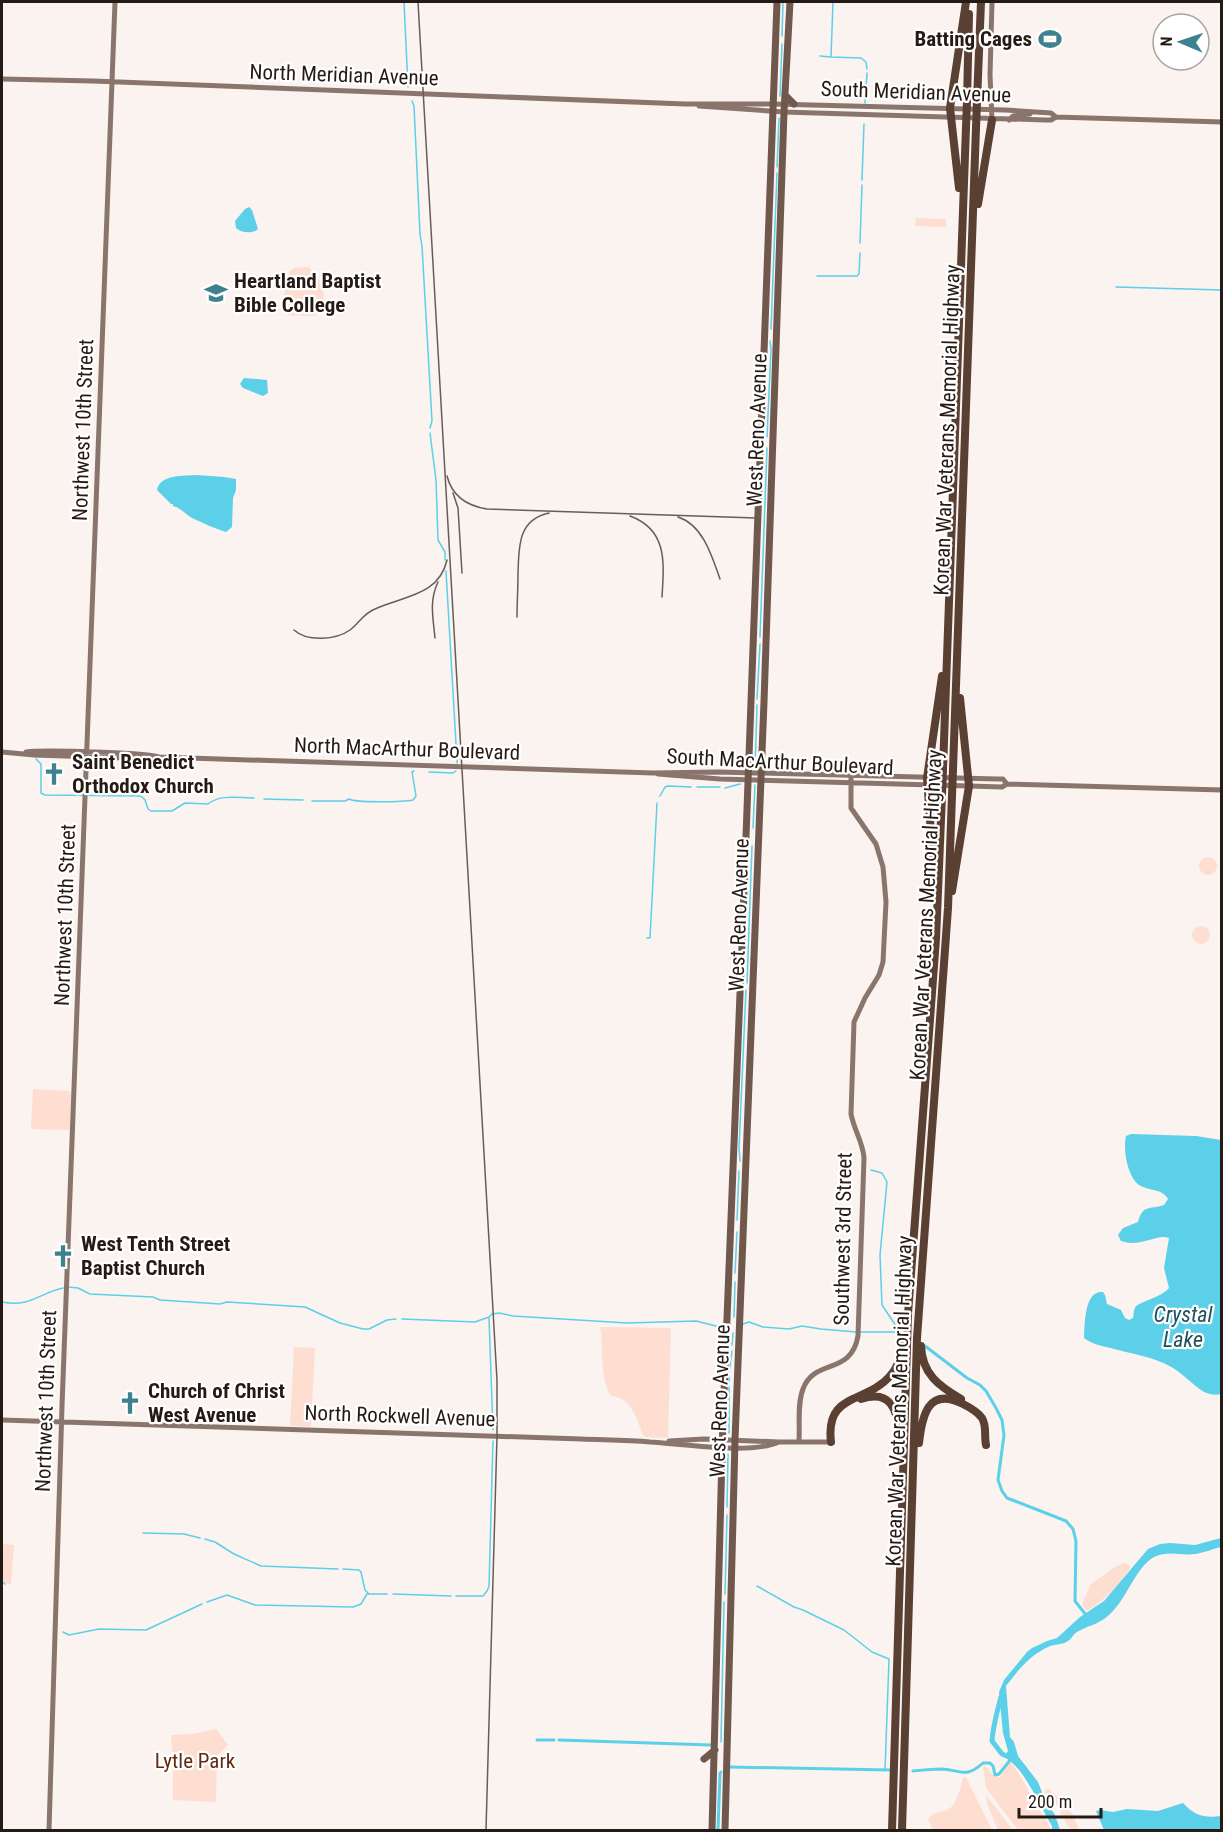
<svg xmlns="http://www.w3.org/2000/svg" width="1223" height="1832" viewBox="0 0 1223 1832" font-family="'Roboto Condensed',sans-serif">
<style>
.green{fill:#fdded0}
.water{fill:#5bd0e8}
.lines{fill:none;stroke-linecap:round;stroke-linejoin:round}
.stream{stroke:#5bd0e8;stroke-width:1.5}
.canal{stroke:#5bd0e8;stroke-width:3}
.river{stroke:#5bd0e8;stroke-width:5}
.secondary{stroke:#89756c;stroke-width:5}
.primary{stroke:#70584d;stroke-width:7}
.highway{stroke:#5a3f33;stroke-width:8}
.rail{stroke:#675d58;stroke-width:1.5}
.highway-bridge{stroke:#5a3f33;stroke-width:8}
.labels{text-anchor:middle;dominant-baseline:central;stroke-width:4.5;stroke-linejoin:round;paint-order:stroke}
.poi-label{font-size:21px;font-weight:bold;fill:#261a15;stroke:#fff;text-anchor:start}
.street-label{font-size:21px;fill:#261a15;stroke:#fff}
.park-label{font-size:21px;fill:#5e2b11;stroke:#fff}
.water-label{font-size:22px;font-style:italic;fill:#20525c;stroke:#fff}
</style>
<rect width="100%" height="100%" fill="#faf3f0"/>
<path class="green" d="M916 218 946 219V227L915 226Z
M309 267C325 287 329 293 315 316L288 315C280 305 286 282 290 271L294 268Z
M1199 866a9 9 0 1 1 18 0a9 9 0 1 1-18 0Z
M1192 935a9 9 0 1 1 18 0a9 9 0 1 1-18 0Z
M33 1089 70 1091 71 1094 70 1130 31 1129Z
M600 1327 671 1328 668 1438 644 1437C636 1419 633 1398 611 1396 599 1375 604 1350 600 1327Z
M294 1347 315 1348 311 1427 290 1426Z
M2 1544 14 1545 11 1584 2 1583Z
M1124 1563 1128 1564 1131 1567C1118 1586 1106 1599 1087 1611L1082 1604 1091 1584 1115 1567Z
M216 1729 228 1745 217 1756 216 1802 173 1800V1765L171 1735 193 1734Z
M1010 1762C1022 1775 1027 1790 1036 1805 1041 1814 1048 1820 1051 1830H1018L986 1788 983 1767 984 1765 994 1776 1000 1777Z
M963 1777H966L992 1830H933L928 1819C933 1812 937 1813 945 1811 956 1808 961 1788 963 1777Z
M1049 1789 1060 1799 1059 1802 1063 1808H1067L1072 1813 1079 1830H1072L1067 1825 1056 1804C1050 1803 1046 1797 1045 1790Z
M986 1795 1013 1830H998L988 1806Z"/>
<path class="water" d="M249 207 252 210 258 229C253 234 241 233 236 228L235 221 245 209Z
M244 378 267 380 268 393 263 396 243 388 240 384Z
M197 475 224 477 236 479V490L233 498 232 527 226 532C214 528 205 524 194 519 186 515 181 508 173 506V504H171L157 490C160 474 184 476 197 475Z
M1131 1134 1196 1136 1221 1140V1394C1206 1398 1196 1386 1185 1377 1163 1357 1138 1356 1111 1348 1101 1346 1092 1344 1084 1338 1085 1324 1084 1290 1103 1292L1105 1295 1107 1304 1121 1310 1125 1318 1129 1320 1133 1318C1134 1315 1133 1311 1135 1308 1137 1302 1161 1298 1169 1288L1164 1268 1169 1238C1157 1233 1141 1248 1121 1241L1118 1235 1123 1228 1138 1222C1143 1204 1149 1210 1164 1205L1168 1199C1162 1188 1148 1191 1139 1185 1127 1176 1123 1149 1126 1136Z
M1221 1538V1547C1213 1549 1203 1553 1195 1554 1181 1556 1169 1550 1154 1557 1135 1568 1127 1599 1109 1615 1100 1624 1087 1626 1077 1632 1073 1634 1072 1639 1068 1641 1062 1645 1056 1644 1050 1646 1031 1654 1018 1670 1006 1686L1010 1737 1014 1742 1018 1756 1038 1782 1045 1800 1055 1815 1060 1830H1052V1826C1039 1805 1025 1768 1004 1757L1008 1751 1003 1733 999 1692 1004 1680 1027 1652 1032 1648 1047 1641 1057 1638 1080 1617 1104 1601 1148 1549 1160 1544 1170 1543 1195 1545Z
M1183 1803C1195 1816 1204 1818 1221 1816V1830H1104L1096 1811 1100 1810 1113 1812 1127 1809 1158 1811Z"/>
<g class="lines">
<path class="stream" d="M404 2 408 87
M833 2 831 57 861 58 866 62 867 69
M782 36 783 2
M820 56 831 57
M780 96 782 44
M412 101 414 106 420 234 422 246 432 421 430 428
M865 103 867 73
M777 167 779 118
M862 180 864 124
M860 243 862 185
M817 276H857L859 274 860 253
M1116 287 1222 290
M771 329 777 173
M430 433 436 480 438 540 445 552V560
M767 437 771 349 770 341
M446 571 456 744 458 754 457 763
M760 637 767 448
M757 699 760 644
M36 759 41 764V793L45 795 141 796 145 800 148 809 151 811H172L185 803 208 804C220 794 238 798 254 798
M755 769 757 705
M429 772 453 773 456 771
M697 787H720
M725 788 740 784
M660 796 665 787 668 786 691 787
M264 799 303 800
M312 801H345L349 799C356 803 404 802 413 800L416 796 412 772 414 771
M753 828 755 785
M647 938H650L657 803
M747 983 752 846
M740 1161 739 1148 746 990
M737 1220 739 1171
M735 1273 737 1232
M68 1287 78 1288 90 1294 153 1297 160 1300 220 1304 227 1302 305 1307 340 1323 363 1329H369L387 1320 396 1319
M2 1302C30 1308 39 1293 63 1288
M734 1317 735 1282
M489 1318 493 1430
M402 1319 475 1322 489 1317 492 1314 499 1313 513 1316 627 1323 696 1321 724 1328
M743 1324 749 1322 763 1327 789 1329 802 1326 821 1329 856 1332
M861 1332H900L882 1305 880 1255 887 1182 882 1173 871 1170
M732 1345 733 1333
M729 1433V1373L732 1351
M727 1507 728 1454
M143 1533 184 1534 200 1538
M205 1539 215 1542 234 1554 261 1566 338 1569
M343 1569 359 1570 361 1572 365 1590 368 1593
M2 1582 5 1584
M757 1586 794 1607 803 1610 844 1630 872 1652 889 1659 885 1770
M393 1594 451 1596
M725 1594 727 1515
M456 1596H483L487 1591 489 1586 493 1441
M207 1602 227 1595 255 1605 353 1607 361 1604 367 1594H387
M63 1632 69 1635 99 1629 146 1630 202 1604
M721 1742 724 1602"/>
<path class="canal" d="M925 1346 967 1378 980 1385 986 1391 996 1408 1002 1420 1004 1435 998 1480 1002 1491 1007 1498 1015 1501 1066 1521 1073 1529 1076 1541 1075 1601 1086 1615
M537 1740H554
M559 1740 711 1745
M730 1767 890 1770
M913 1771C923 1770 933 1769 942 1769 962 1770 965 1779 983 1763H990L993 1766 995 1775 999 1774 1011 1759
M718 1830 720 1773 721 1772"/>
<path class="river" d="M1001 1697C997 1712 993 1726 992 1741L1002 1754 1012 1758"/>
<path class="secondary" d="M992 2 990 75 992 120
M2 79 93 81 685 104H773L1005 110 1051 113 1056 117
M699 106 784 112 1045 120H1051L1056 117 1222 122
M1009 120 1013 116 1030 114
M2 752 34 755 155 759 159 757 653 773 718 772 997 779H1003L1007 784
M26 752C42 750 149 752 159 757
M658 774 720 779 969 786 1002 787 1007 784 1222 790
M2 1420 581 1439C604 1440 627 1440 650 1442 684 1444 750 1455 779 1442
M669 1441 704 1439 779 1442H831
M799 1441C800 1425 797 1404 803 1389 814 1358 851 1376 858 1336L864 1158C863 1142 854 1130 851 1114L854 1022 865 998 879 975 883 962 886 902 883 867 876 844 851 808V775
M49 1830 62 1406 115 2"/>
<path class="primary" d="M785 95 794 104
M704 1759 715 1750
M712 1830 723 1418 742 944 777 2
M725 1830 735 1440 764 702 784 112 790 2"/>
<path class="highway" d="M967 101 969 14
M977 101 981 2
M959 188 950 108 966 2
M978 204 992 120
M943 769 966 127
M953 769 976 128
M934 875 927 778 942 676
M952 891 969 786 960 698
M921 1346C922 1374 939 1386 961 1399
M861 1399C891 1389 897 1410 900 1434
M831 1442C825 1392 866 1404 890 1376 899 1366 901 1354 903 1341
M919 1443C922 1416 928 1386 963 1404 969 1407 977 1411 982 1418 987 1426 984 1436 986 1445
M892 1830 908 1314 936 939 942 795
M902 1830 917 1338 948 908 952 795"/>
<path class="rail" d="M418 2 497 1380V1436L486 1830
M447 476C452 496 468 506 487 509L756 518
M453 493 458 508 462 573
M630 516C668 530 664 563 662 597
M678 517C703 525 712 556 720 579
M517 617C517 603 518 589 518 574 519 548 517 520 549 513
M294 630C307 642 336 640 350 630 359 623 364 613 375 609 403 596 439 596 447 560
M435 638C433 617 429 601 438 582"/>
<path class="highway-bridge" d="M966 127 967 101
M976 128 977 101
M942 795 943 769
M952 795 953 769"/>
</g>
<defs>
<g id="stadium-bare" transform="scale(1.8)"><path d="M0-5a6.5 5 0 1 0 0 10a6.5 5 0 1 0 0-10ZM-3.5-1.8h7v3.6h-7Z" fill="#3e8290" stroke="#fff" stroke-width="2.5" paint-order="stroke"/></g>
<g id="university-bare" transform="scale(1.8)"><path d="M0-5L7-2L0 1L-7-2ZM-4 1L0 2.5L4 1V4Q0 6-4 4Z" fill="#3e8290" stroke="#fff" stroke-width="2.5" paint-order="stroke"/></g>
<g id="church-bare" transform="scale(1.8)"><path d="M-1.2-6h2.4v3.5h3.3v2.4h-3.3V6h-2.4V-.1h-3.3v-2.4h3.3Z" fill="#3e8290" stroke="#fff" stroke-width="2.5" paint-order="stroke"/></g>
</defs>
<g fill-rule="evenodd">
<use href="#stadium-bare" x="1050" y="39"/>
<use href="#university-bare" x="216" y="293"/>
<use href="#church-bare" x="54" y="774"/>
<use href="#church-bare" x="63" y="1256"/>
<use href="#church-bare" x="130" y="1403"/>
</g>
<g class="labels">
<g class="poi-label">
<text x="1032" y="39" text-anchor="end">Batting Cages</text>
<text x="234" y="281">Heartland Baptist<tspan x="234" dy="24">Bible College</tspan></text>
<text x="72" y="762">Saint Benedict<tspan x="72" dy="24">Orthodox Church</tspan></text>
<text x="81" y="1244">West Tenth Street<tspan x="81" dy="24">Baptist Church</tspan></text>
<text x="148" y="1391">Church of Christ<tspan x="148" dy="24">West Avenue</tspan></text>
</g>
<g class="street-label">
<text transform="translate(344 75) rotate(2)">North Meridian Avenue</text>
<text transform="translate(916 92) rotate(2)">South Meridian Avenue</text>
<text transform="translate(83 430) rotate(-88)">Northwest 10th Street</text>
<text transform="translate(757 430) rotate(-88)">West Reno Avenue</text>
<text transform="translate(947 430) rotate(-88)">Korean War Veterans Memorial Highway</text>
<text transform="translate(407 749) rotate(2)">North MacArthur Boulevard</text>
<text transform="translate(780 762) rotate(3)">South MacArthur Boulevard</text>
<text transform="translate(65 915) rotate(-88)">Northwest 10th Street</text>
<text transform="translate(739 915) rotate(-88)">West Reno Avenue</text>
<text transform="translate(926 915) rotate(-87)">Korean War Veterans Memorial Highway</text>
<text transform="translate(843 1239) rotate(-89)">Southwest 3rd Street</text>
<text transform="translate(46 1401) rotate(-88)">Northwest 10th Street</text>
<text transform="translate(720 1401) rotate(-88)">West Reno Avenue</text>
<text transform="translate(899 1401) rotate(-88)">Korean War Veterans Memorial Highway</text>
<text transform="translate(400 1416) rotate(2)">North Rockwell Avenue</text>
</g>
<g class="park-label">
<text x="195" y="1761">Lytle Park</text>
</g>
<g class="water-label">
<text x="1183" y="1314">Crystal<tspan x="1183" dy="25">Lake</tspan></text>
</g>
</g>
<rect width="1223" height="1832" fill="none" stroke="#261a15" stroke-width="6"/>
<g transform="translate(1181 42) rotate(272)"><circle r="28" fill="#ffffff" stroke="#a8a3a1" stroke-width="1.5"/>
<path d="M0-4.5L10 22L0 15L-10 22Z" fill="#3e8290"/>
<text y="-9" font-size="16" font-weight="bold" text-anchor="middle" fill="#261a15">N</text>
</g>
<path d="M1019 1808v9h82v-9" fill="none" stroke="#261a15" stroke-width="3"/>
<text x="1028" y="1808" font-size="18" fill="#261a15" stroke="#ffffff" stroke-width="4.5" paint-order="stroke">200 m</text>
</svg>
